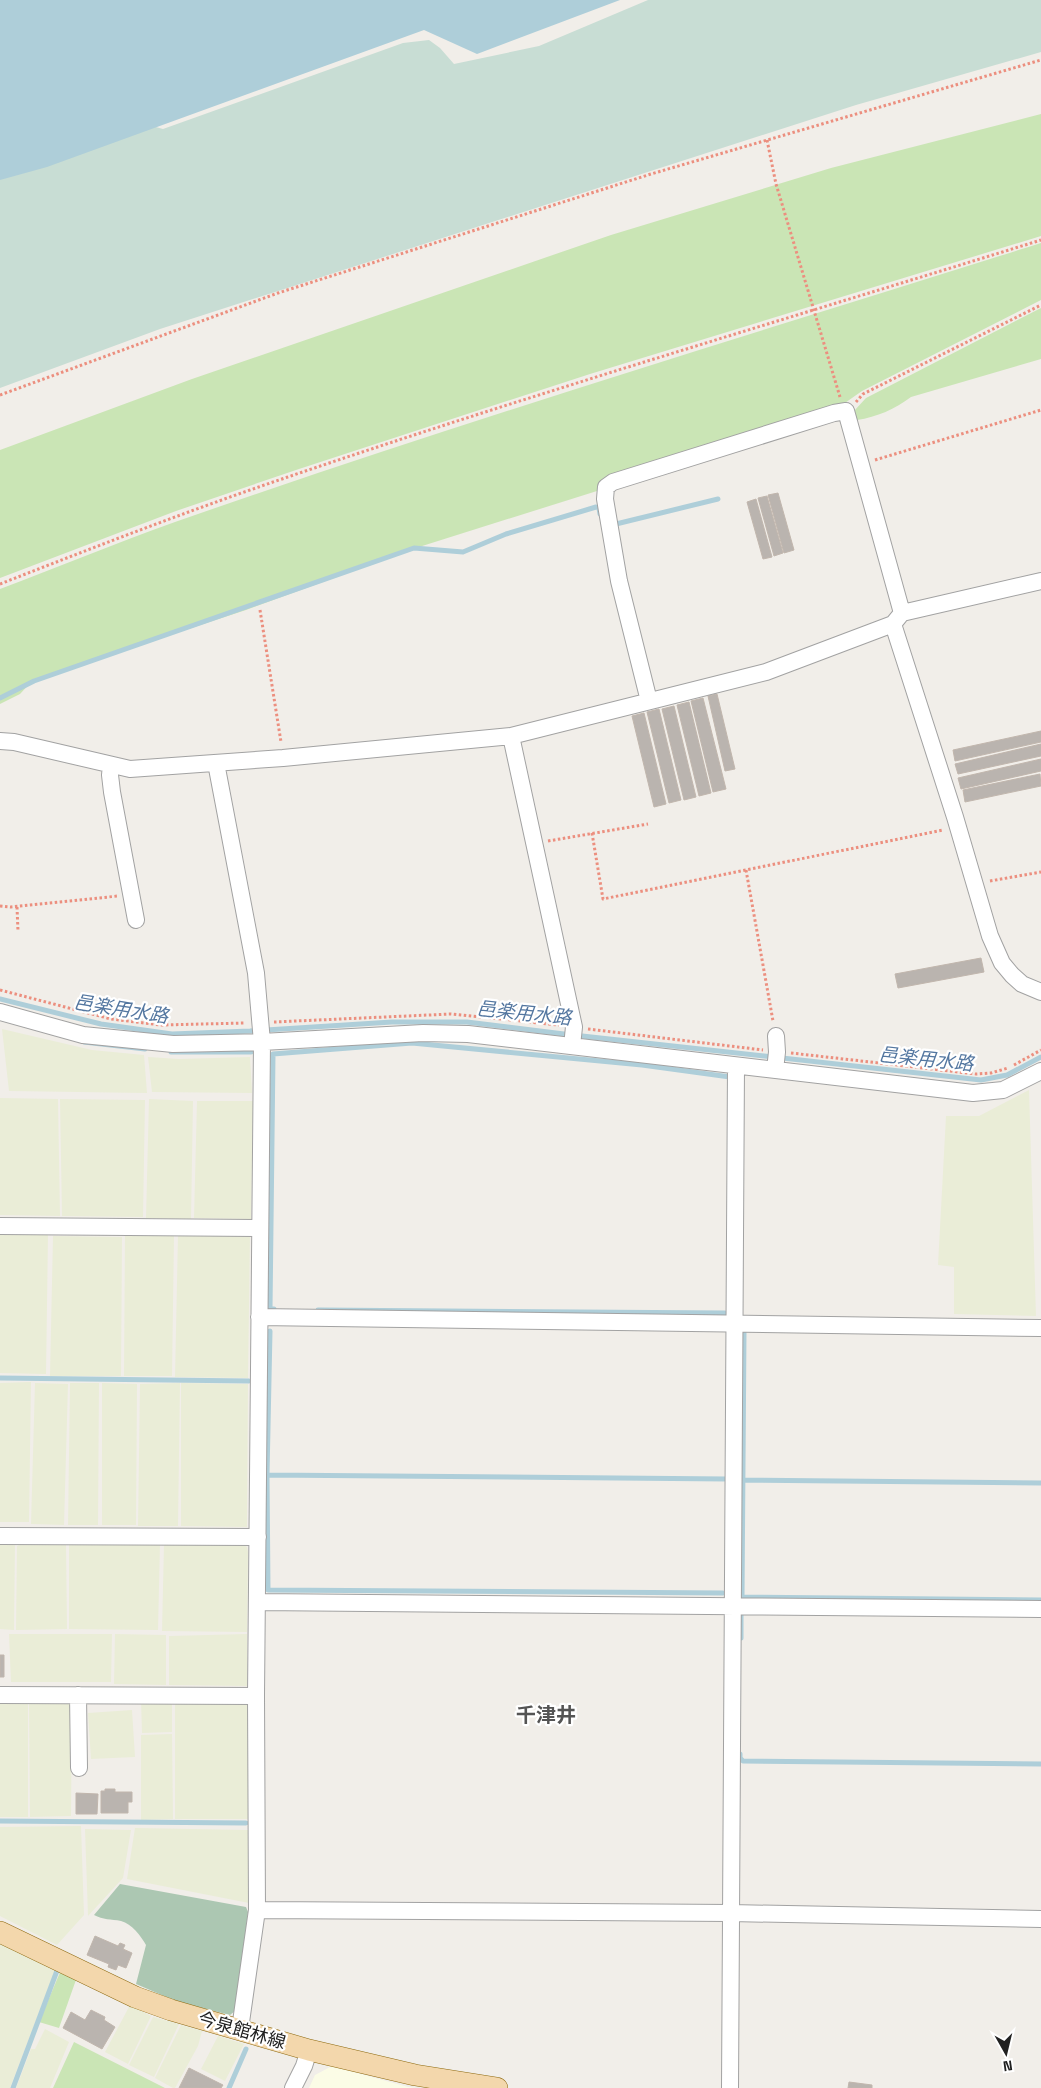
<svg xmlns="http://www.w3.org/2000/svg" width="1041" height="2088" viewBox="0 0 1041 2088" font-family="'Space Grotesk','Noto Sans JP',sans-serif">
<style>
.education{fill:#fbfce6}
.farmland{fill:#eaedd7}
.grass{fill:#cae5b5}
.wetland{fill:#c8ddd4}
.cemetery{fill:#acc7b2}
.water{fill:#aeced9}
.lines{fill:none;stroke-linecap:round;stroke-linejoin:round}
.stream{stroke:#aeced9;stroke-width:5}
.building{fill:#bab4af;stroke:#c1b6ad}
.minor-casing{stroke:#a2a2a2;stroke-width:18}
.major-casing{stroke:#8e6a10;stroke-width:22}
.path{stroke:#ec8f7f;stroke-width:3;stroke-dasharray:2.5 2.5;stroke-linecap:butt}
.minor{stroke:#fff;stroke-width:16}
.major{stroke:#f3d7ac;stroke-width:21}
.labels{text-anchor:middle;dominant-baseline:central;stroke-width:4.5;stroke-linejoin:round;paint-order:stroke}
.street-label{font-size:18px;fill:#212121;stroke:#fff}
.water-label{font-size:19px;font-style:italic;fill:#5477a0;stroke:#fff}
.quarter-label{font-size:20px;font-weight:bold;fill:#545454;stroke:#fff}
</style>
<rect width="100%" height="100%" fill="#f1eee9"/>
<path class="education" d="M332 2066 408 2087 416 2088H309L315 2075Z"/>
<path class="farmland" d="M2 1029 92 1050 144 1055 147 1093 9 1091Z
M148 1057 179 1059 250 1057 252 1093 152 1092Z
M1029 1090 1036 1316 954 1314V1267L938 1265 946 1116H979Z
M0 1098 58 1099 60 1216 0 1215Z
M60 1099 145 1100 143 1217 62 1216Z
M149 1099 193 1101 191 1219 146 1218Z
M197 1101H253L251 1219 194 1218Z
M0 1234 48 1235 46 1374 0 1373Z
M178 1235 250 1236 248 1378 175 1377Z
M53 1236 122 1237 121 1376H50Z
M125 1236H174L172 1376H124Z
M31 1382 29 1522H0V1383Z
M35 1383 68 1384 64 1525 31 1524Z
M70 1383H99L98 1525H68Z
M102 1383 137 1384 136 1525H102Z
M180 1383 178 1526H138L140 1384Z
M181 1383 248 1384 247 1527 181 1526Z
M25 1542 66 1543 67 1629 16 1630 17 1546Z
M0 1543H15L14 1630 0 1629Z
M69 1544H160L158 1630 69 1629Z
M164 1544 244 1545 247 1547 248 1552 247 1632 162 1631Z
M9 1634H112L111 1682H11Z
M115 1634 166 1635V1685L114 1684Z
M247 1634V1686L169 1685V1636Z
M0 1699H28V1817H0Z
M29 1700H72L71 1816 30 1817Z
M141 1700H172V1732L142 1733Z
M243 1702 248 1705 249 1709 248 1819H175V1703Z
M132 1710 135 1757 91 1759 88 1713Z
M172 1734 173 1819 141 1820V1735Z
M81 1826 84 1915 57 1945 0 1916V1827Z
M135 1828 248 1830 249 1903 127 1879Z
M85 1829 131 1830 123 1878 88 1916Z
M0 1941 56 1968 10 2088H0Z
M130 2005 151 2016 128 2064 105 2052Z
M153 2017 179 2024 154 2077 129 2065Z
M181 2025 202 2031 198 2046 175 2088H173L155 2078Z
M45 2029 69 2042 50 2088H16L31 2049H35Z
M218 2036 244 2044 225 2081 201 2069Z"/>
<path class="grass" d="M1041 114V236L590 374 299 469 176 511 0 578V450L192 379 611 235 831 168Z
M1041 243V300L862 391 842 405 599 485 597 491 419 547 246 610 33 680 20 694 0 704V589C58 567 116 543 175 522 461 422 752 334 1041 243Z
M1041 308V359L911 397C895 409 877 417 857 420L854 411 866 398Z
M61 1970 77 1977 59 2028 39 2022Z
M74 2042 165 2088H53Z"/>
<path class="wetland" d="M648 0H1041V52L856 105 160 329 0 388V164L138 122 163 129 403 43 429 40 440 48 454 64 539 46Z"/>
<path class="cemetery" d="M120 1884 246 1907 248 1912 235 2011 230 2015 178 2002 136 1984 146 1945C141 1936 132 1924 121 1921 111 1919 103 1920 94 1915Z"/>
<path class="water" d="M0 0H620L477 54 424 30 47 167 0 180Z"/>
<g class="lines">
<path class="stream" d="M616 524 718 499
M0 698 34 681 414 548 463 552 506 534 596 507 599 508 600 514
M0 999 101 1024 172 1034 250 1031 392 1022H467L564 1034 981 1080 1007 1075 1041 1057
M84 1042 145 1049
M171 1052H251
M274 1309H270L273 1054 412 1043 642 1065 730 1077
M318 1310 725 1313
M270 1331 267 1475 268 1590 723 1593
M744 1332 742 1597 1041 1600
M0 1378 249 1381
M267 1475 727 1479
M742 1480 1041 1483
M741 1638V1613
M740 1754V1758L743 1761 1041 1764
M0 1821 246 1823
M13 2088 58 1968
M229 2088 246 2049"/>
</g>
<path class="building" d="M778 493 794 550 784 553 768 495Z
M767 496 783 553 774 556 758 498Z
M756 499 772 557 763 559 747 502Z
M717 694 735 769 725 771 708 696Z
M703 698 726 789 713 792 691 701Z
M689 702 711 793 699 796 677 705Z
M674 706 696 797 684 800 662 709Z
M659 709 681 800 669 803 647 712Z
M644 713 666 804 654 807 632 716Z
M1041 731V742L955 761 953 750Z
M1041 744V756L958 774 955 764Z
M1041 759V771L961 789 958 778Z
M1040 774 1041 786 965 802 963 790Z
M981 958 984 972 898 988 895 974Z
M0 1655H4V1677H0Z
M105 1789H115V1792H132V1802H128V1813H101V1791H105Z
M76 1793 98 1794 97 1814H76Z
M95 1936 118 1946 120 1943 125 1945 123 1949 132 1953 126 1968 118 1965 116 1970 108 1967 109 1964 87 1955Z
M91 2010 105 2017 104 2020 115 2027 102 2049 63 2028 71 2012 85 2020Z
M189 2068 223 2085 221 2088H179Z
M849 2082 872 2085V2088H848Z"/>
<g class="lines">
<g class="minor-casing">
<path id="minor" d="M893 624 955 817 990 936 1002 963 1012 975 1022 984 1041 992
M649 701 619 581 605 499 606 487 613 482 834 413 846 411 902 613
M511 736 574 1027 572 1046
M0 741 14 742 130 769 283 758 511 736 766 672 893 624 902 613 1041 581
M216 763 256 973 262 1042 256 1696 257 1910 240 2029
M111 765 110 775 112 792 136 920
M0 1012 83 1035 173 1044 262 1042 423 1033 468 1034 973 1093 1003 1090 1041 1071
M775 1070 777 1052 776 1036
M0 1226 260 1228
M259 1317 1041 1328
M0 1536 258 1537
M257 1602 1041 1609
M0 1695 256 1696
M78 1695 79 1768
M257 1910 731 1913 1041 1919
M293 2088 304 2066 309 2050
M730 2088 736 1066"/>
</g>
<g class="major-casing">
<path id="major" d="M0 1932 135 1997 171 2010 309 2050 415 2075 497 2088"/>
</g>
<path class="path" d="M767 140 776 184 840 397
M0 395 278 293 651 174 1041 60
M856 402 863 394 1041 305
M875 460 1041 410
M0 584C92 548 185 512 279 480 531 394 787 319 1041 240
M260 610 281 742
M592 833 603 899 943 830
M548 841 648 824
M746 870 773 1021
M990 881 1041 872
M0 906 11 907 118 896
M17 907 18 931
M0 990 111 1019 161 1025 245 1023
M274 1022 451 1014 559 1025
M588 1029 763 1050
M791 1053 976 1074 991 1073 1008 1068
M1014 1065 1041 1050"/>
<use href="#minor" class="minor"/>
<use href="#major" class="major"/>
</g>
<g class="labels">
<g class="street-label">
<text transform="translate(242 2030) rotate(16)">今泉館林線</text>
</g>
<g class="water-label">
<text transform="translate(121 1009) rotate(9)">邑楽用水路</text>
<text transform="translate(524 1013) rotate(6)">邑楽用水路</text>
<text transform="translate(926 1059) rotate(6)">邑楽用水路</text>
</g>
<g class="quarter-label">
<text x="546" y="1715">千津井</text>
</g>
</g>
<g transform="translate(1006 2053) rotate(172)" stroke="#ffffff" stroke-width="4" paint-order="stroke">
<path d="M0-4L9 19L0 12L-9 19Z" fill="#212121"/>
<text y="-8" font-size="14" font-weight="bold" text-anchor="middle" fill="#212121">N</text>
</g>
</svg>
